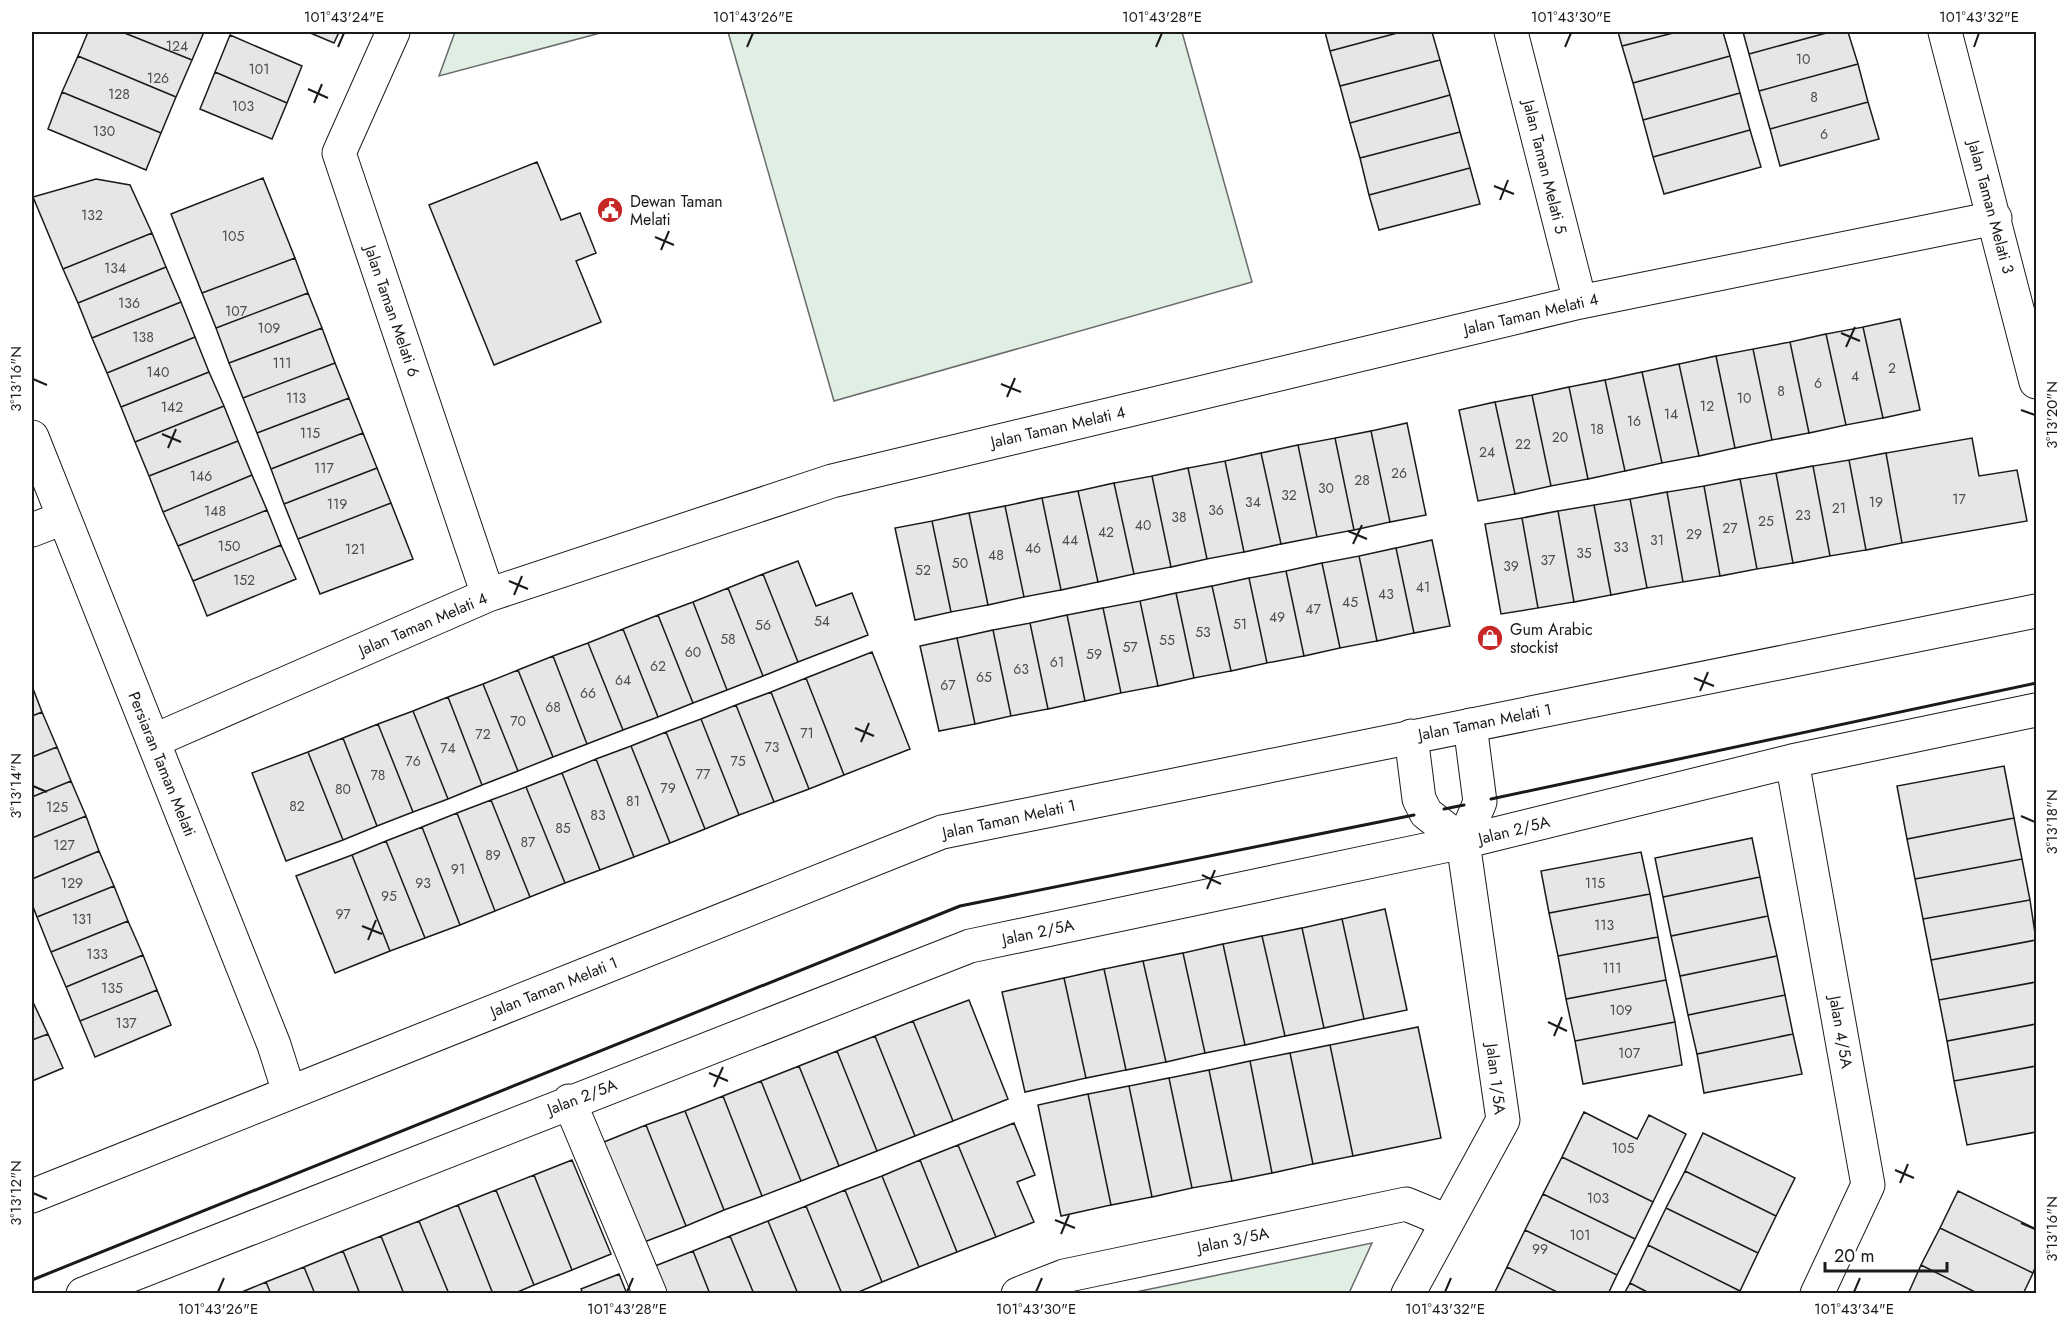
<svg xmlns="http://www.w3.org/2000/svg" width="2068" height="1325" viewBox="0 0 2068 1325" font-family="Jost,sans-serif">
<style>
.green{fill:#e0efe3;stroke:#6a6a6a;stroke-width:1.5}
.building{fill:#e6e6e6;stroke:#1a1a1a;stroke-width:1.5}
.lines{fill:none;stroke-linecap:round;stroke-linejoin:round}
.minor-casing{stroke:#1a1a1a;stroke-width:35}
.tertiary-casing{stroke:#1a1a1a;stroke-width:35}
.minor{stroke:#fff;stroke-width:33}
.tertiary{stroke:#fff;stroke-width:33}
.wall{stroke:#1a1a1a;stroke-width:3}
.ticks{fill:none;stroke:#1a1a1a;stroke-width:2}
.labels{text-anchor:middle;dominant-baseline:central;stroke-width:4.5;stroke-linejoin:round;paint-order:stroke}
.number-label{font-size:14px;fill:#4d4d4d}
.street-label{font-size:16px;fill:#1a1a1a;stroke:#fff}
.poi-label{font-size:16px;fill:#1a1a1a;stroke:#fff;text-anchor:start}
.neatline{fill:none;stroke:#1a1a1a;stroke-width:2}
.ticks-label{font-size:15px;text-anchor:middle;fill:#1a1a1a}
</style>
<rect width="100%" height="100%" fill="#fff"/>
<path class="green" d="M455 32H604L439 76Z
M728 32H1182L1252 282 834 401Z
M1372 1243 1349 1293H1131Z"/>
<path class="building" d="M88 32H122L192 60 176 97 78 56Z
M122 32H204L192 60Z
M308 32H339L334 43Z
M1325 32H1401L1330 51Z
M1401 32H1432L1440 60 1340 86 1330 51Z
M1618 32H1677L1622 46Z
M1677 32H1723L1730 56 1633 83 1622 46Z
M1743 32H1830L1749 54Z
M1830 32H1848L1858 64 1759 91 1749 54Z
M230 35 302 66 287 103 215 72Z
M78 56 176 97 161 133 62 92Z
M1730 56 1740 93 1643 120 1633 83Z
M1440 60 1450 95 1350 123 1340 86Z
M1858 64 1868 102 1770 129 1759 91Z
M215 72 287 103 272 139 200 109Z
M62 92 161 133 146 170 48 129Z
M1740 93 1750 130 1653 157 1643 120Z
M1450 95 1460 132 1360 158 1350 123Z
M1868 102 1879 139 1780 166 1770 129Z
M1750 130 1761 167 1664 194 1653 157Z
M1460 132 1470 168 1369 195 1360 158Z
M537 162 561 220 580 213 596 253 576 261 601 322 494 365 429 205Z
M1470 168 1480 204 1379 230 1369 195Z
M263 178 295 258 202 293 171 214Z
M96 179 130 185 152 233 63 269 33 197Z
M152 233 166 267 78 303 63 269Z
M295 258 308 293 216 328 202 293Z
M166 267 181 302 92 338 78 303Z
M308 293 322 328 229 363 216 328Z
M181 302 195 337 107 373 92 338Z
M1900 319 1920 410 1883 418 1863 327Z
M1863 327 1883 418 1846 425 1826 334Z
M322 328 335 363 243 398 229 363Z
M1826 334 1846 425 1809 433 1790 342Z
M195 337 209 372 121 407 107 373Z
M1790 342 1809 433 1772 440 1753 349Z
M1753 349 1772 440 1735 448 1716 356Z
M1716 356 1735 448 1699 456 1679 364Z
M335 363 349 398 257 433 243 398Z
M1679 364 1699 456 1662 463 1642 372Z
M209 372 224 406 135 442 121 407Z
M1642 372 1662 463 1625 471 1605 380Z
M1605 380 1625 471 1588 479 1569 387Z
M1569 387 1588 479 1551 486 1532 395Z
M1532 395 1551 486 1515 494 1495 402Z
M349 398 363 433 271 469 257 433Z
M1495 402 1515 494 1478 501 1459 410Z
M224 406 238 441 149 476 135 442Z
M1407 423 1426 515 1390 522 1371 431Z
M1371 431 1390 522 1354 530 1335 438Z
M363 433 377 468 284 504 271 469Z
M1335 438 1354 530 1317 537 1298 445Z
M1972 438 1979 476 2017 470 2027 521 1902 543 1886 453Z
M238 441 252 475 163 512 149 476Z
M1298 445 1317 537 1281 544 1261 453Z
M1261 453 1281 544 1244 552 1225 461Z
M1886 453 1902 543 1866 550 1849 460Z
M1849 460 1866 550 1830 556 1813 466Z
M1225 461 1244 552 1207 559 1188 468Z
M1813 466 1830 556 1793 563 1776 473Z
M377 468 391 503 298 539 284 504Z
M1188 468 1207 559 1171 567 1152 476Z
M1776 473 1793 563 1757 569 1740 479Z
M252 475 267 510 178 546 163 512Z
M1152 476 1171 567 1134 574 1114 483Z
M1740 479 1757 569 1720 576 1704 486Z
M1114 483 1134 574 1098 582 1078 491Z
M1704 486 1720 576 1683 582 1667 492Z
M1078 491 1098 582 1061 590 1042 498Z
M1667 492 1683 582 1647 588 1630 499Z
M1042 498 1061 590 1024 597 1005 506Z
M1630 499 1647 588 1611 595 1594 505Z
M391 503 413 559 320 594 298 539Z
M1594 505 1611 595 1574 602 1558 511Z
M1005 506 1024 597 988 605 969 513Z
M267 510 281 545 193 581 178 546Z
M1558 511 1574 602 1538 608 1522 518Z
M969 513 988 605 951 612 932 521Z
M1522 518 1538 608 1501 614 1485 524Z
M932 521 951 612 915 620 895 528Z
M1432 540 1450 626 1414 633 1396 548Z
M281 545 296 579 207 616 193 581Z
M1396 548 1414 633 1377 641 1359 556Z
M1359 556 1377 641 1340 648 1322 563Z
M798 561 816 606 852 593 868 635 798 662 763 574Z
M1322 563 1340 648 1304 656 1286 571Z
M1286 571 1304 656 1267 663 1249 578Z
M763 574 798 662 763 676 728 588Z
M1249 578 1267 663 1231 671 1212 586Z
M1212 586 1231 671 1194 678 1176 593Z
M728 588 763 676 727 690 693 602Z
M1176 593 1194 678 1158 686 1140 601Z
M1140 601 1158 686 1121 693 1103 608Z
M693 602 727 690 693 703 658 615Z
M1103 608 1121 693 1085 701 1067 615Z
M658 615 693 703 658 717 623 629Z
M1067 615 1085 701 1048 709 1030 623Z
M1030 623 1048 709 1011 716 993 630Z
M623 629 658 717 623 730 588 643Z
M993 630 1011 716 975 724 957 638Z
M957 638 975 724 939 731 920 646Z
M588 643 623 730 587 744 553 656Z
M872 652 910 749 844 775 806 678Z
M553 656 587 744 553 757 518 670Z
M518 670 553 757 518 771 483 684Z
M806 678 844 775 809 789 771 692Z
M483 684 518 771 482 785 448 697Z
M32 686 42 712 32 716Z
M771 692 809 789 774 802 736 705Z
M448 697 482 785 448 799 413 711Z
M736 705 774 802 739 815 701 719Z
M413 711 448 799 413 812 378 724Z
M42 712 57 747 32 757V716Z
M701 719 739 815 705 829 666 732Z
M378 724 413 812 377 826 343 738Z
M666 732 705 829 670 843 631 746Z
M343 738 377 826 343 840 308 752Z
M631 746 670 843 634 857 596 759Z
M57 747 71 781 32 797V757Z
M308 752 343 840 286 861 252 773Z
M596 759 634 857 600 870 562 773Z
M2004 766 2014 818 1907 839 1897 786Z
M562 773 600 870 565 883 526 787Z
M71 781 86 816 32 838V797Z
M526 787 565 883 530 897 491 800Z
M491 800 530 897 495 911 457 813Z
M457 813 495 911 460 925 422 827Z
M86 816 99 851 32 879V838Z
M2014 818 2022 859 1915 879 1907 839Z
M422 827 460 925 425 938 386 841Z
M1752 838 1760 877 1663 897 1655 858Z
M386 841 425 938 390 951 352 855Z
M99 851 114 886 37 917 32 904V879Z
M1641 852 1650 894 1549 913 1541 871Z
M352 855 390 951 335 973 296 876Z
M2022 859 2030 900 1923 919 1915 879Z
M1760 877 1768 916 1671 936 1663 897Z
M114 886 128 921 51 952 37 917Z
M1650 894 1658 937 1558 956 1549 913Z
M2030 900 2036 940 1931 960 1923 919Z
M1385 909 1407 1010 1364 1019 1342 919Z
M1768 916 1777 956 1680 976 1671 936Z
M1342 919 1364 1019 1324 1028 1302 928Z
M128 921 143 955 66 987 51 952Z
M1302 928 1324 1028 1285 1036 1262 936Z
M1262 936 1285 1036 1245 1045 1223 944Z
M1658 937 1666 980 1566 999 1558 956Z
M2036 940V982L1939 1000 1931 960Z
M1223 944 1245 1045 1205 1053 1183 953Z
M1183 953 1205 1053 1166 1062 1143 961Z
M143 955 157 990 80 1021 66 987Z
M1777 956 1785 995 1688 1015 1680 976Z
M1143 961 1166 1062 1126 1070 1104 969Z
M1104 969 1126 1070 1086 1078 1064 978Z
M1064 978 1086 1078 1025 1092 1002 992Z
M1666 980 1675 1022 1575 1041 1566 999Z
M2036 982V1024L1947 1041 1939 1000Z
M157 990 171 1025 95 1057 80 1021Z
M1785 995 1793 1034 1697 1054 1688 1015Z
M32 1000 48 1034 32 1040Z
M969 1000 1008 1099 953 1121 913 1021Z
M913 1021 953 1121 915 1136 875 1036Z
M1675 1022 1682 1065 1583 1084 1575 1041Z
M2036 1024V1066L1954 1081 1947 1041Z
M1418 1027 1441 1138 1353 1156 1330 1045Z
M48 1034 63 1068 32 1081V1040Z
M1793 1034 1802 1074 1704 1093 1697 1054Z
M875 1036 915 1136 877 1151 837 1051Z
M1330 1045 1353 1156 1313 1164 1290 1053Z
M837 1051 877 1151 839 1166 799 1066Z
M1290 1053 1313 1164 1272 1173 1250 1061Z
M1250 1061 1272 1173 1232 1181 1209 1070Z
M799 1066 839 1166 801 1181 761 1081Z
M2036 1066V1132L1967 1145 1954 1081Z
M1209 1070 1232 1181 1192 1188 1169 1078Z
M1169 1078 1192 1188 1152 1197 1129 1086Z
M761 1081 801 1181 762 1196 723 1096Z
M1129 1086 1152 1197 1111 1205 1088 1094Z
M1088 1094 1111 1205 1061 1216 1038 1105Z
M723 1096 762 1196 724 1210 685 1111Z
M685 1111 724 1210 686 1226 646 1125Z
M1584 1112 1637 1139 1649 1115 1686 1134 1653 1202 1562 1157Z
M1014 1123 1035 1175 1017 1182 1034 1222 996 1237 958 1145Z
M646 1125 686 1226 639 1244 599 1144Z
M1703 1133 1795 1178 1776 1216 1685 1171Z
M958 1145 996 1237 957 1252 920 1160Z
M1562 1157 1653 1202 1635 1239 1543 1194Z
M572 1160 611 1254 572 1270 534 1175Z
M920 1160 957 1252 919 1267 882 1176Z
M1685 1171 1776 1216 1758 1253 1666 1208Z
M534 1175 572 1270 534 1285 496 1190Z
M882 1176 919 1267 882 1282 845 1190Z
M496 1190 534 1285 513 1294H493L458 1205Z
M845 1190 882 1282 854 1294H842L806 1206Z
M1958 1191 2036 1229V1265L2033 1273 1940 1228Z
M1543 1194 1635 1239 1617 1275 1525 1230Z
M458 1205 493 1294H449L419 1221Z
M806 1206 842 1294H798L768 1221Z
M1666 1208 1758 1253 1740 1291 1648 1245Z
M419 1221 449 1294H404L381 1236Z
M768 1221 798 1294H754L730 1236Z
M1940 1228 2033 1273 2023 1294H1979L1921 1265Z
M1525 1230 1617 1275 1608 1294H1561L1507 1267Z
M381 1236 404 1294H360L343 1251Z
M730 1236 754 1294H710L693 1251Z
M1648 1245 1740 1291 1738 1294H1651L1630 1283Z
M343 1251 360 1294H315L304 1267Z
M693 1251 710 1294H666L655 1266Z
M1921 1265 1979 1294H1908Z
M304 1267 315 1294H271L266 1282Z
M1507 1267 1561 1294H1494Z
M619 1274 627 1294H583L581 1289Z
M266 1282 271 1294H237Z
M1630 1283 1651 1294H1624Z"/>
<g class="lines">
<g class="minor-casing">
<path id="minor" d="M393 32 339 153 488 595
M1511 32 1580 302
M1945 32 2036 382
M32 437 274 1045 289 1092
M32 530 63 518
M1411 736 1419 799 1426 813 1463 842
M153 741 488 595 832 481 1580 302 1995 218
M1792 761 1868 1185 1817 1294
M569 1101 650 1294
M83 1294 970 946 1463 842 1792 761 2036 710
M1018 1294 1064 1276 1406 1204 1447 1221
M1408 1294 1503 1120 1463 842 1480 802 1470 725"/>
</g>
<g class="tertiary-casing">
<path id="tertiary" d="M32 1196 942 832 2036 611"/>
</g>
<use href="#minor" class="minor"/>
<use href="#tertiary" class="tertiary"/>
<path class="wall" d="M1491 799 2036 683
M1444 809 1464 805
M32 1280 960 906 1414 815"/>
</g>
<path class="ticks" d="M338 47 344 33M747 47 753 33M1156 47 1162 33M1565 47 1571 33M1974 47 1979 33M308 89 328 98M314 103 322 84M1494 186 1514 194M1500 200 1508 180M655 237 674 245M661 250 669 231M1841 333 1860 341M1846 347 1855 327M33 379 47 385M1001 384 1021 392M1007 397 1015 378M2021 410 2035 415M162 434 181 442M168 448 176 429M1348 531 1367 539M1353 544 1362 525M509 581 528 589M514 595 522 576M1694 678 1714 686M1700 691 1708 672M855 728 874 736M861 742 869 723M33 786 47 792M2021 816 2035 822M1202 875 1221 884M1207 889 1215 870M362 926 382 934M368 940 376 920M1548 1022 1567 1031M1554 1036 1562 1017M709 1073 728 1081M714 1087 723 1067M1895 1170 1914 1178M1900 1183 1908 1164M33 1193 47 1199M1055 1220 1075 1228M2021 1223 2035 1229M1061 1234 1069 1215M218 1292 224 1278M627 1292 633 1278M1036 1292 1042 1278M1445 1292 1451 1278M1854 1292 1860 1278"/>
<defs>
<g id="civic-disc" transform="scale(1.35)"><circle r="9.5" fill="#c62828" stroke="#fff"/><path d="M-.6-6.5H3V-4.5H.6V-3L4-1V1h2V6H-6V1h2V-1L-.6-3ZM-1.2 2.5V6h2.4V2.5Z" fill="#fff"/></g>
<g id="shop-disc" transform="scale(1.35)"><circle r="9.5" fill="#c62828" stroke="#fff"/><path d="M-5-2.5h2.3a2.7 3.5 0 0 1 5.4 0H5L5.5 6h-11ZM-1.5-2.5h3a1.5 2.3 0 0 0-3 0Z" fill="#fff"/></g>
</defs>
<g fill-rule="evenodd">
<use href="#civic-disc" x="610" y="210"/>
<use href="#shop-disc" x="1490" y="638"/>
</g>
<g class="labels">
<g class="number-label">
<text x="177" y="46">124</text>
<text x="1803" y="59">10</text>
<text x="259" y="69">101</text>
<text x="158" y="78">126</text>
<text x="119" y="94">128</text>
<text x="1814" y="97">8</text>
<text x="243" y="106">103</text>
<text x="104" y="131">130</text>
<text x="1824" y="134">6</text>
<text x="92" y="215">132</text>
<text x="233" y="236">105</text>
<text x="115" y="268">134</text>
<text x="129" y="303">136</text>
<text x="236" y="311">107</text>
<text x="269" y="328">109</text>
<text x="143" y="337">138</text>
<text x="282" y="363">111</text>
<text x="1892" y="368">2</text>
<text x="158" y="372">140</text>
<text x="1855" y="376">4</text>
<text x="1818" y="383">6</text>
<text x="1781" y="391">8</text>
<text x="296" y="398">113</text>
<text x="1744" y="398">10</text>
<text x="1707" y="406">12</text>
<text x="172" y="407">142</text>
<text x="1671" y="414">14</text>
<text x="1634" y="421">16</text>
<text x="1597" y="429">18</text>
<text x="310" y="433">115</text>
<text x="1560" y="437">20</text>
<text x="1523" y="444">22</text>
<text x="1487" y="452">24</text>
<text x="324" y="468">117</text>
<text x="1399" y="473">26</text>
<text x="201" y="476">146</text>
<text x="1362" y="480">28</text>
<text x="1326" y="488">30</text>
<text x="1289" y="495">32</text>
<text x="1959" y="499">17</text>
<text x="1253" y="502">34</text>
<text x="1876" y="502">19</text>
<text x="337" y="504">119</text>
<text x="1839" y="508">21</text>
<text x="1216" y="510">36</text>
<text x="215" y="511">148</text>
<text x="1803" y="515">23</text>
<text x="1179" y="517">38</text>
<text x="1766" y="521">25</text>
<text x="1143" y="525">40</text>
<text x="1730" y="528">27</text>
<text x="1106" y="532">42</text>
<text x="1694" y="534">29</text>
<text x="1070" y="540">44</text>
<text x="1657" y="540">31</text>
<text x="229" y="546">150</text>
<text x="1621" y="547">33</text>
<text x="1033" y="548">46</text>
<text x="355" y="549">121</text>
<text x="1584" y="553">35</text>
<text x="996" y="555">48</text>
<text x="1548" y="560">37</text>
<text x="960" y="563">50</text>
<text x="1511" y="566">39</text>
<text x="923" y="570">52</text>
<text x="244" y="580">152</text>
<text x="1423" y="587">41</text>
<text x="1386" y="594">43</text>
<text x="1350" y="602">45</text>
<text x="1313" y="609">47</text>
<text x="1277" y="617">49</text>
<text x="822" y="621">54</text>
<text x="1240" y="624">51</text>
<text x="763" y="625">56</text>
<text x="1203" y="632">53</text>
<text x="728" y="639">58</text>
<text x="1167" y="640">55</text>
<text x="1130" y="647">57</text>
<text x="693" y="652">60</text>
<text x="1094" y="654">59</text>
<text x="1057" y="662">61</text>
<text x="658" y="666">62</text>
<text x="1021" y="669">63</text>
<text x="984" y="677">65</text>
<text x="623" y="680">64</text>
<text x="948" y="685">67</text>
<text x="588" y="693">66</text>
<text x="553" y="707">68</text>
<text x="518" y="721">70</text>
<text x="807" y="733">71</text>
<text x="483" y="734">72</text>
<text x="772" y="747">73</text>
<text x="448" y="748">74</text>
<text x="413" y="761">76</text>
<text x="738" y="761">75</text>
<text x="703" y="774">77</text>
<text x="378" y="775">78</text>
<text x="668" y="788">79</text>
<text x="343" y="789">80</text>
<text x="633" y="801">81</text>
<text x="297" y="806">82</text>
<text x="57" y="807">125</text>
<text x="598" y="815">83</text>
<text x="563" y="828">85</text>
<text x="528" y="842">87</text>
<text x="64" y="845">127</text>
<text x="493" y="855">89</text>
<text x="458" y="869">91</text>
<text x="72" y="883">129</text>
<text x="423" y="883">93</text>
<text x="1595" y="883">115</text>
<text x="389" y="896">95</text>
<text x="343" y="914">97</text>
<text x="82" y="919">131</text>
<text x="1604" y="925">113</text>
<text x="97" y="954">133</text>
<text x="1612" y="968">111</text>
<text x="112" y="988">135</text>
<text x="1621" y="1010">109</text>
<text x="126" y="1023">137</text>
<text x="1629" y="1053">107</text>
<text x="1623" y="1148">105</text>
<text x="1598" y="1198">103</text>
<text x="1580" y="1235">101</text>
<text x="1540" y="1249">99</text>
</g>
<g class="street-label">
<text transform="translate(1545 167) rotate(76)">Jalan Taman Melati 5</text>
<text transform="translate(1991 207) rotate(75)">Jalan Taman Melati 3</text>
<text transform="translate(392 311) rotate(71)">Jalan Taman Melati 6</text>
<text transform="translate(1531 314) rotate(-13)">Jalan Taman Melati 4</text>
<text transform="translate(1058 427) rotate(-13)">Jalan Taman Melati 4</text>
<text transform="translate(423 624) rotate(-23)">Jalan Taman Melati 4</text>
<text transform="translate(1485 722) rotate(-11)">Jalan Taman Melati 1</text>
<text transform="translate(162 764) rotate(68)">Persiaran Taman Melati</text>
<text transform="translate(1009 819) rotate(-12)">Jalan Taman Melati 1</text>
<text transform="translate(1514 830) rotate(-14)">Jalan 2/5A</text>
<text transform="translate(1038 932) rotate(-12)">Jalan 2/5A</text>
<text transform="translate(554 987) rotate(-22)">Jalan Taman Melati 1</text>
<text transform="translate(1841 1032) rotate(80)">Jalan 4/5A</text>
<text transform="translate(1496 1079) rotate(83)">Jalan 1/5A</text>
<text transform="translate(582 1097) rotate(-21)">Jalan 2/5A</text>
<text transform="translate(1233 1240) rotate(-12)">Jalan 3/5A</text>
</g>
<g class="poi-label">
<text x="630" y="201">Dewan Taman<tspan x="630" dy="18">Melati</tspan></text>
<text x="1510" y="629">Gum Arabic<tspan x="1510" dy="18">stockist</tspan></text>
</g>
</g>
<rect width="2068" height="1325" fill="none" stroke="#ffffff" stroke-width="66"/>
<path d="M1825 1262v9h122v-9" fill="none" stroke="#1a1a1a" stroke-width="3"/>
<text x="1834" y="1262" font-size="18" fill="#1a1a1a" stroke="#ffffff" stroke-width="4.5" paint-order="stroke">20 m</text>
<rect x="33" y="33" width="2002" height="1259" class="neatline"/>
<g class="ticks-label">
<text x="344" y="22">101°43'24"E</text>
<text x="753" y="22">101°43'26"E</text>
<text x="1162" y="22">101°43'28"E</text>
<text x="1571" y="22">101°43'30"E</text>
<text x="1979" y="22">101°43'32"E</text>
<text transform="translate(16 379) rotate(-90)" y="5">3°13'16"N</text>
<text transform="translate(2052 415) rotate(-90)" y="5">3°13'20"N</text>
<text transform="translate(16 786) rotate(-90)" y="5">3°13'14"N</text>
<text transform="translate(2052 822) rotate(-90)" y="5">3°13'18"N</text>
<text transform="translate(16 1193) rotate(-90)" y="5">3°13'12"N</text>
<text transform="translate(2052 1229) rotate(-90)" y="5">3°13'16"N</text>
<text x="218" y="1314">101°43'26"E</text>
<text x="627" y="1314">101°43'28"E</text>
<text x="1036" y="1314">101°43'30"E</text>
<text x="1445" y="1314">101°43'32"E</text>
<text x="1854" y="1314">101°43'34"E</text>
</g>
</svg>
